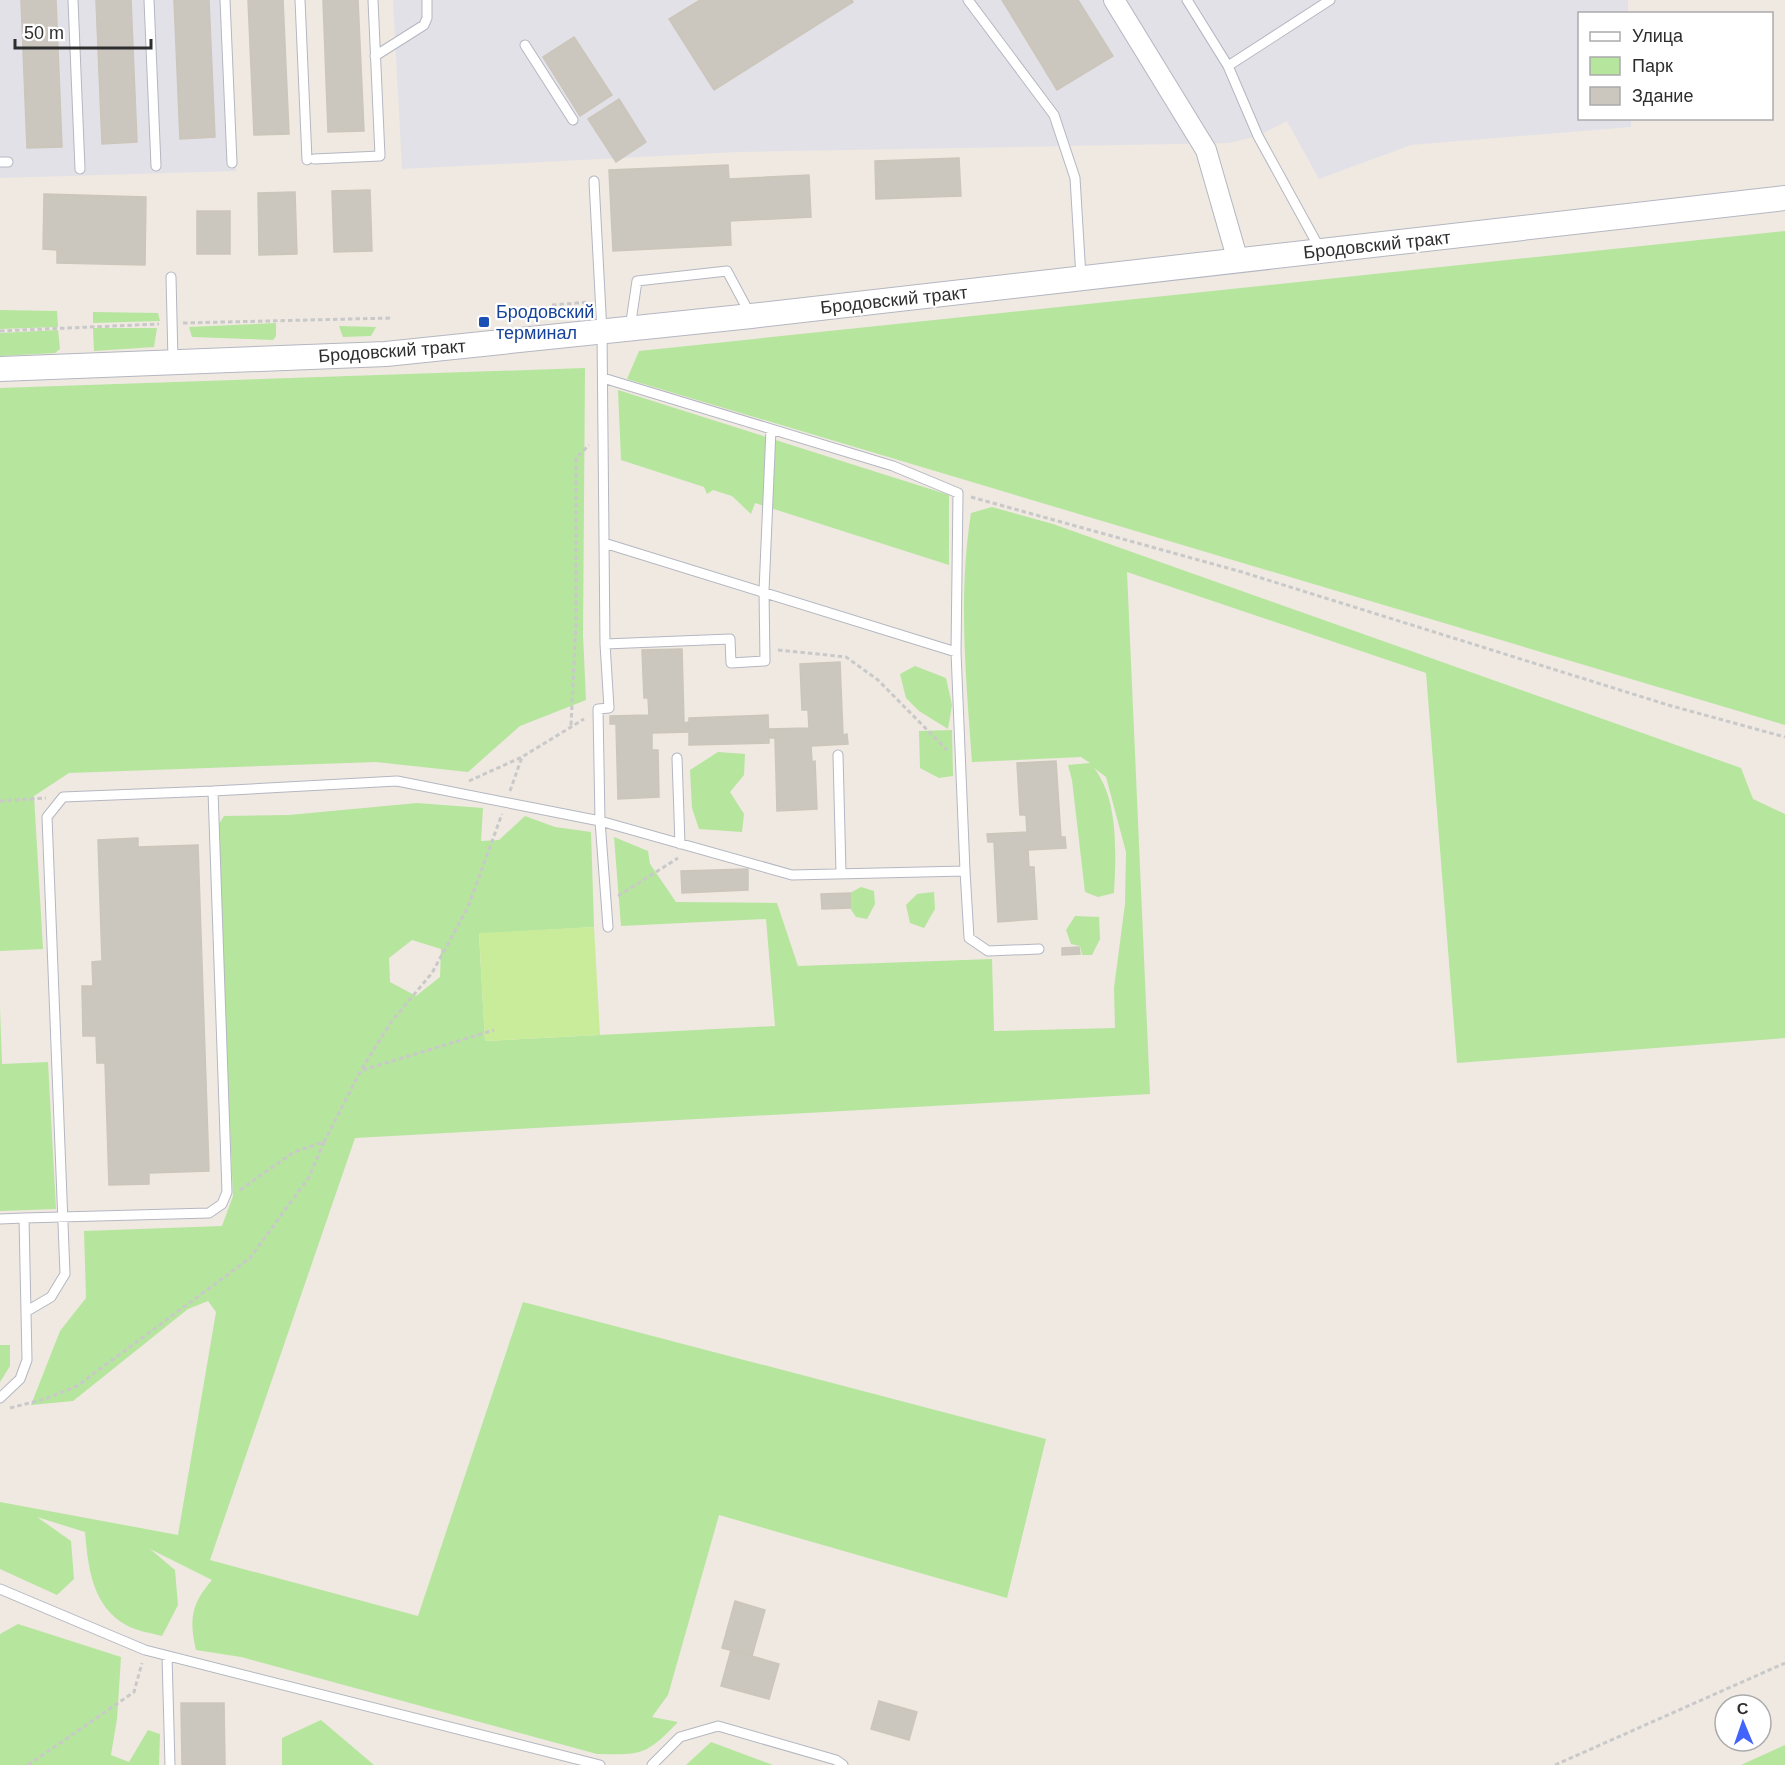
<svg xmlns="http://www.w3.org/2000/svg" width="1785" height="1765" viewBox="0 0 1785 1765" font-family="Arial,sans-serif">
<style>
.industrial{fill:#e3e1e8}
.green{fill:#b6e59e;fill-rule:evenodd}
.pitch{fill:#c9ec9a}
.building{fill:#cbc7bf;stroke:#cbc5ba;stroke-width:1.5}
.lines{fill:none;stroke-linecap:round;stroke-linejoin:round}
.service-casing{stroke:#b4b7c1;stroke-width:11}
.minor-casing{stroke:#b4b7c1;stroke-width:22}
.tertiary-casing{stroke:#b4b7c1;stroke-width:26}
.path{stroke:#c9c9c9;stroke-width:3;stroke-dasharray:4.5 3;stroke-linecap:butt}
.service{stroke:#fff;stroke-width:9}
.minor{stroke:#fff;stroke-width:20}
.tertiary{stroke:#fff;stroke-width:24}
.transit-dot{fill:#1a4fb4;stroke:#fff;stroke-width:2}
.labels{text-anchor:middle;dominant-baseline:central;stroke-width:4.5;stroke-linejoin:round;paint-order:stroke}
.street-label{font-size:18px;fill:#2e2e2e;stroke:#fff}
.transit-label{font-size:18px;fill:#164399;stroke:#fff;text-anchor:start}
</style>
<rect width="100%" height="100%" fill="#efe9e1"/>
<path class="industrial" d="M0 0H229L236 171 0 178Z
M393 0H1628V13L1580 14V118L1631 119V127L1411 145 1319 179 1287 121 1258 136 1229 143 739 152 402 169Z"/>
<path class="green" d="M1785 231V725L627 379 639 351Z
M0 310 57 311 58 327 0 329Z
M93 312 158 313 160 321 93 323Z
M276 323V336L273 340 192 337 189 327Z
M339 326 376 327 371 336 343 337Z
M93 328H157L154 347 94 351Z
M58 330 60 349 55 353 0 356V333Z
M585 368 583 635 586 700 520 726 468 772 376 762 69 773 34 796 43 949 0 951V388Z
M618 390 949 495V565L755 503 751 514 732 496 713 490 707 494 704 487 621 460Z
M992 507 1053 524 1741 768 1753 799 1785 814V1038L1457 1063 1426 673 1127 572 1150 1094 355 1138 210 1560 418 1616 523 1302 1046 1439 1007 1598 719 1515 668 1695 652 1717 678 1722C646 1755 643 1755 597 1754L241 1657 196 1650C189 1620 191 1604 212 1580L150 1549 175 1570 178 1605 162 1636C151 1633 136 1631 126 1625 92 1606 88 1567 85 1532L37 1517 71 1541 74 1579 57 1595 0 1569V1502L178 1535 216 1312 208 1301 188 1309 73 1401 31 1405 60 1331 86 1298 84 1231 222 1226 233 1196 217 827 224 816 289 815 417 803 483 808 481 841 499 840 525 816 555 827 591 832 594 927 479 934 485 1041 775 1026 766 919 621 926 614 837 648 851 650 864 676 902 777 903 798 966 992 959 994 1031 1115 1028 1114 988 1125 904 1126 852 1106 777 1094 768C1119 800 1116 854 1114 893L1098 897 1085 892 1072 780 1068 765 1090 763 1081 757 972 762C966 679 958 596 971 513ZM412 940 441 949 440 977 416 996 390 982 389 958Z
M915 666 946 678 952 705 948 729 919 711 906 698 900 674Z
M952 730 953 776 939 778 920 768 919 731Z
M718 752 745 754 744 775 730 792 744 814 742 832 699 829 692 808 690 770Z
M861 887 874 891 875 904 867 919 856 917 850 908V893Z
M934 892 935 909 924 928 910 923 906 905 917 894Z
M1075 916 1099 917 1100 939 1092 955H1082L1080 946 1071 944 1066 930Z
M0 1008 2 1064 48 1062 56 1209 0 1211Z
M0 1345H10V1366L0 1382Z
M18 1624 121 1657 117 1719 111 1755 129 1762 148 1730 160 1734 159 1765H0V1634Z
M321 1720 374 1765H282V1738Z
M711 1742 773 1765H686Z
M1785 1745V1765H1741Z"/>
<path class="pitch" d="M594 927 600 1035 485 1041 479 933Z"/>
<path class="building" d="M21 0H56L62 147 27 148Z
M96 0H131L137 142 102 144Z
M174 0H209L215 137 180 139Z
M248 0H283L289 134 254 135Z
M323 0H358L364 131 328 132Z
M700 0H852L853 2 714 90 669 19Z
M1002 0H1078L1113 56 1057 90Z
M574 37 612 95 580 116 543 57Z
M619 99 646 142 616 162 588 119Z
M959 158 961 196 876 199 875 161Z
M728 165 729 179 809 175 811 217 730 221 731 245 613 251 609 170Z
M370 190 372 251 334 252 332 191Z
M295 192 297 254 259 255 258 193Z
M44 194 146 197 145 265 57 263V250L43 249Z
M197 211H230V254H197Z
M682 649 684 723 689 722V732L652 733V750H658L659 797 618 799 616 724H610V716L649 715 648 698H644L642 650Z
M840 662 843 735 847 734 848 744 811 746 812 762 815 761 817 809 777 811 775 738H769V729L809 728 808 710H802L800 664Z
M768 715 769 743 689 745V718Z
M1056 761 1061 837H1065L1066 848 1028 850 1029 867H1034L1037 919 998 922 994 842H988L987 834 1027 832 1026 815H1020L1017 763Z
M138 838V847L198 845 209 1171 149 1173V1184L109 1185 105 1063H97L96 1036H83L82 986H93L92 962 102 961 98 840Z
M748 869V890L682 893 681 871Z
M850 893V908L822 909 821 894Z
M1079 947 1080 954 1062 955V948Z
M735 1601 765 1610 752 1656 722 1648Z
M731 1650 779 1664 769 1699 721 1686Z
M879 1701 917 1712 909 1740 871 1729Z
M181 1703H224L225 1765H182Z"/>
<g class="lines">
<g class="service-casing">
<path id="service" d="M73 0 80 169
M149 0 156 166
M225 0 232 163
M300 0 307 160
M968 0 1054 115 1075 178 1081 277
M1187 0 1228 66 1258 136 1320 249
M525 45 573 120
M375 56 424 25 427 18V0
M1228 66 1330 0
M314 159 380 156 373 0
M0 162H8
M594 181 602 332 605 644 730 639 731 663 765 661 764 591 771 429
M171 277 173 360
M630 328 637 281 727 271 750 314
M604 543 956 652
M605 644 609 708 598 709 600 821 608 927
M838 755 841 872
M677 758 680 844
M965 871 969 938 988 951 1039 949
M0 1219 24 1218
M27 1311 51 1297 65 1274 47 817 63 797 213 791
M0 1398 20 1379 27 1360 24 1218 209 1213 222 1204 227 1192 213 791 397 781 600 821 792 875 965 871 956 652 958 493 893 466 603 378
M0 1589 145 1650 600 1765
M167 1656 170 1765
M652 1765 680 1737 718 1726 836 1760 843 1765"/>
</g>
<g class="minor-casing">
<path id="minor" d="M1114 0 1206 150 1238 261"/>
</g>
<g class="tertiary-casing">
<path id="tertiary" d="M0 369 386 354 751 316 1785 198"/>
</g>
<path class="path" d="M552 305 588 302
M183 323 392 318
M0 331 159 324
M971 497 1242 572 1668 705 1785 737
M778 650 846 657 878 680 947 750
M571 725 576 623V458L589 445
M469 781 522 757 584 719
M510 791 522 757
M0 801 46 798
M618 896 678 858
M363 1070 494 1030
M240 1190 294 1152 324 1142 361 1070 391 1022 432 973 468 907 502 814
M10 1408 45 1399 77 1386 250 1258 309 1177 324 1142
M28 1765 134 1692 142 1663
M1555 1765 1785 1663"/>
<use href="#service" class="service"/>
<use href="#minor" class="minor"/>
<use href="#tertiary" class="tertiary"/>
</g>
<rect class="transit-dot" x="478" y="316" width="12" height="12" rx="3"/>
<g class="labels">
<g class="street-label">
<text transform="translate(1377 245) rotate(-6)">Бродовский тракт</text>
<text transform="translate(894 300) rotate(-6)">Бродовский тракт</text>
<text transform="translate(392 351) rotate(-4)">Бродовский тракт</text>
</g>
<g class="transit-label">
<text x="496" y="312">Бродовский<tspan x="496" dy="21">терминал</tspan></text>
</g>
</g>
<rect x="1578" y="12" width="195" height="108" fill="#ffffff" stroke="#ababab" stroke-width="1.5"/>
<rect x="1590" y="32" width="30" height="9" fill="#ffffff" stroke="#ababab" stroke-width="1.5"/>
<text x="1632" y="42" font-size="18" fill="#2e2e2e">Улица</text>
<rect x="1590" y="57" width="30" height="18" fill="#b6e59e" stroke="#ababab" stroke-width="1.5"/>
<text x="1632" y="72" font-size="18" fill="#2e2e2e">Парк</text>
<rect x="1590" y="87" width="30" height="18" fill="#cbc7bf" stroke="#ababab" stroke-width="1.5"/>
<text x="1632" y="102" font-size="18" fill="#2e2e2e">Здание</text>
<g transform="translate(1743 1723) rotate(358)"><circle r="28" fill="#ffffff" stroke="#ababab" stroke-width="1.5"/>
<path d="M0-4.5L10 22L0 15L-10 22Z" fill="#4264fb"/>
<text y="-9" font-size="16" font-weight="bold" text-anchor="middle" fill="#2e2e2e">С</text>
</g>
<path d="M15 39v9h136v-9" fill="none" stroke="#2e2e2e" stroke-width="3"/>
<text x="24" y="39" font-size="18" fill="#2e2e2e" stroke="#ffffff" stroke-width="4.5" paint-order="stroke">50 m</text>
</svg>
